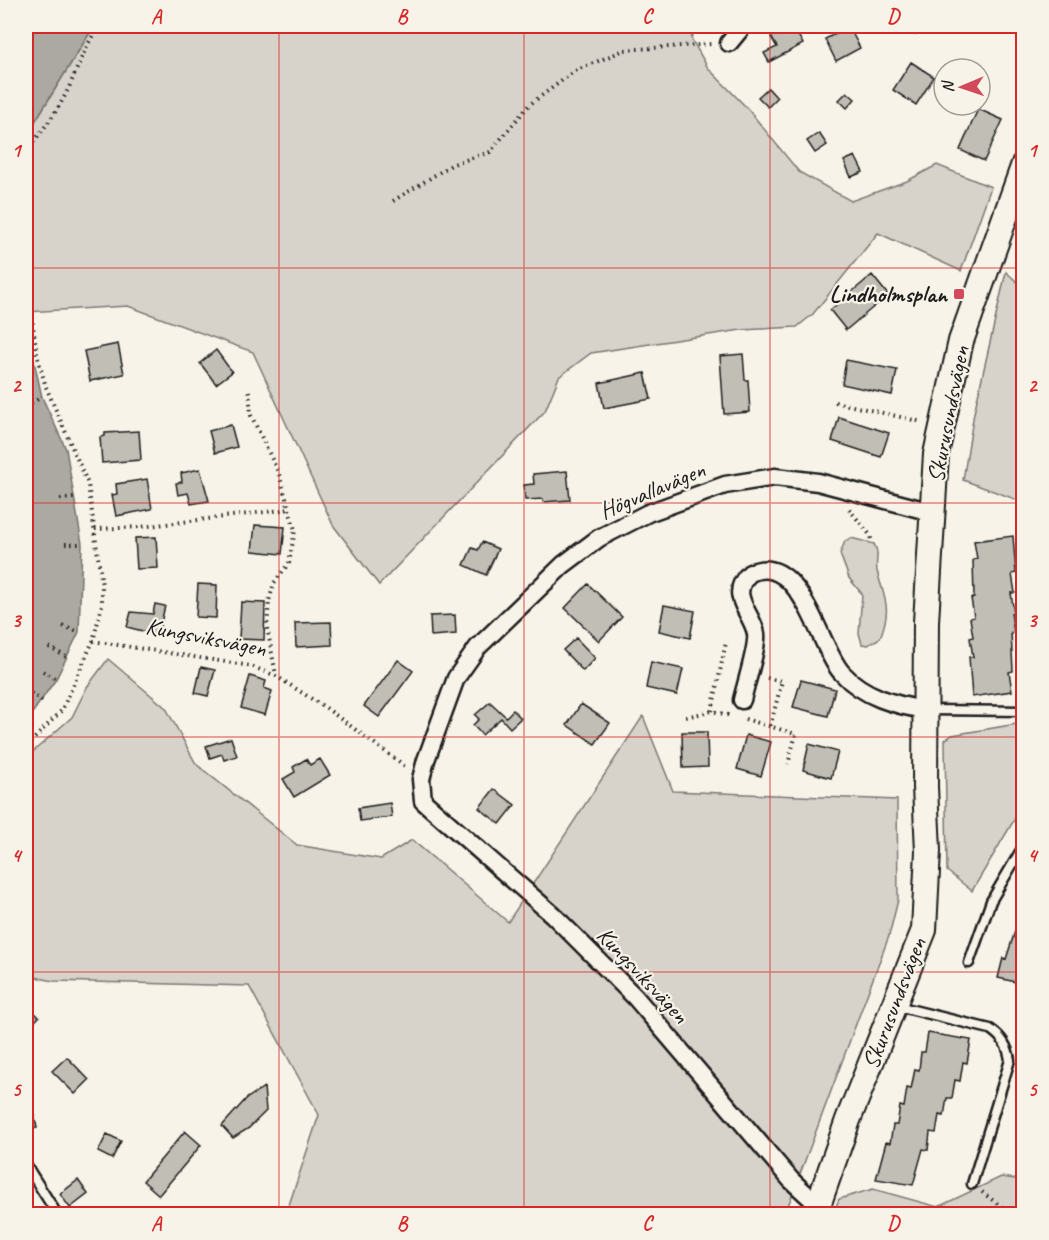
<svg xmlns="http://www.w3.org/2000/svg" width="1049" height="1240" viewBox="0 0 1049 1240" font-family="Caveat,sans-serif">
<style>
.green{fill:#d7d3cb;stroke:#7a7874;stroke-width:1.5}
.water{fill:#aca9a2;stroke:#72716c;stroke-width:1.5}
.building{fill:#c0beb5;stroke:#1c1c1c;stroke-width:1.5}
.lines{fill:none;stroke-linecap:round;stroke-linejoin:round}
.lane-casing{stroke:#1c1c1c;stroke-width:13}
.street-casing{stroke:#1c1c1c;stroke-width:21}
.secondary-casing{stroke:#1c1c1c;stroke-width:28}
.path{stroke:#1c1c1c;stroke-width:4;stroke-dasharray:1.5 4.5;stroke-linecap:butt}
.lane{stroke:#f7f3e8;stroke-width:8}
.street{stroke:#f7f3e8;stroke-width:16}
.secondary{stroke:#f7f3e8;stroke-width:24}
.grid{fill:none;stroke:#d62828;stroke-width:1.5;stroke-opacity:0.55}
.poi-dot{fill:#d1495b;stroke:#f7f3e8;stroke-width:2}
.labels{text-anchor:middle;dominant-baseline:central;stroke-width:4.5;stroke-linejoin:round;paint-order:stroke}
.poi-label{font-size:24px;font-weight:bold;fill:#1c1c1c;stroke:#f7f3e8;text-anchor:end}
.street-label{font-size:24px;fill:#1c1c1c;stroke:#f7f3e8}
.neatline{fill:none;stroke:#d62828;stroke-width:2}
.grid-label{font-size:20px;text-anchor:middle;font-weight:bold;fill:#d62828}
</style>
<rect width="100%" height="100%" fill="#f7f3e8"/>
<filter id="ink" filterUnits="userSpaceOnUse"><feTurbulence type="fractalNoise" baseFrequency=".0167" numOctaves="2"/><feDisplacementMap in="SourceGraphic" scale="12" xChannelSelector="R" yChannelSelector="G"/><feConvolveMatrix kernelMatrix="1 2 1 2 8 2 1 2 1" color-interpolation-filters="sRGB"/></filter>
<g filter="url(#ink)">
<path class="green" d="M94 26H698L691 38 708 68 747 108 799 172 851 201 907 181 937 165 991 187 961 271 878 233 813 314 797 327 741 330 591 353 559 377 545 411 379 585 333 525 253 352 128 306 26 312V136Z
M1006 272 1023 287V502L963 480 974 413Z
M851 538 874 544C880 554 875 560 877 571 885 601 892 607 880 638L868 645 862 644 859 633 862 594 849 578 840 554 845 541Z
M108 659 166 708 196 764 297 845 381 859 412 840 508 922 643 716 673 791 897 800 898 900 889 936 785 1214H286L319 1115 249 986 53 981 26 975V758L72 717 87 687Z
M1023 723V805L972 891 947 871 945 740 952 735Z
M1001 1177 1023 1180V1214H833L839 1199 873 1189 938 1207Z"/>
<path class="water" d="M26 26H94L26 136Z
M26 325 42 397 66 449 82 544 79 632 56 679 26 722Z"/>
<path class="building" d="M793 26 803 44 769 62 764 53 777 47 771 37Z
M849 27 860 48 836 61 825 39Z
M911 62 934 77 916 105 893 90Z
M768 88 777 98 768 107 758 97Z
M847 92 855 99 847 108 839 100Z
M978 109 1003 120 984 161 960 150Z
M819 133 827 145 815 153 807 141Z
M855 156 863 172 851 177 844 161Z
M872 275 888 295 846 330 830 310Z
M118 344 124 374 90 381 84 351Z
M216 350 232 372 216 384 200 363Z
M743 354 745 380H748L750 412 724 414 720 356Z
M846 360 897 370 892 395 842 384Z
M645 373 651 399 604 408 599 383Z
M839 417 889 433 881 457 832 441Z
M231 425 237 447 215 453 209 431Z
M139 431 141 460 102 463 100 437 105 436V433Z
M200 469 209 501 191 504 188 493 178 495 176 483 182 482 181 473Z
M567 471 570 500 543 502V499L525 500 524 485 534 484 533 474Z
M147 479 152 509 116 516 112 495 117 494 116 484Z
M255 525 285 527 282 554 252 551Z
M1013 536 1016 573 1012 574 1015 593H1011L1014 613H1011L1014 632 1011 633 1013 671 1009 672 1012 691 972 697 969 657H973L970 638 973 637 970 618 974 617 971 598H974L973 560 977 559 974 541Z
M156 537 158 568 137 569 135 538Z
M482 542 498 549 486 575 464 565 472 548 478 550Z
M198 584 217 585 216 618 196 617Z
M588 584 622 617 599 641 565 608Z
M241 602 265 603 264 640 239 639Z
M155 604 165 606 158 635 127 627 131 612 153 614Z
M664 605 695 611 690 638 659 631Z
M455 615 456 634 431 636 430 616Z
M331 622 332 645 296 647 295 623Z
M576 638 595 658 583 671 563 650Z
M398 660 413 671 379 717 364 706Z
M651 662 683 669 677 695 646 688Z
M201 667 215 670 208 696 195 693Z
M250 676 266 681 264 688 272 691 265 715 241 708Z
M801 680 835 689 828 716 793 707Z
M490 702 506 717 513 710 521 718 510 728 501 718 482 735 473 725 479 719 475 715Z
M581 704 610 723 595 744 567 725Z
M682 732H707L708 767 683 768Z
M746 735 771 742 761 776 737 769Z
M231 738 237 756 224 760 222 754 210 758 206 746Z
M809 744 838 752 831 778 803 770Z
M306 759 310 765 320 759 330 775 294 797 283 779 295 772 293 767Z
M494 789 515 805 500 824 479 808Z
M390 803 392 817 360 821 358 808Z
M1024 914V984L998 978 1003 958 1006 959 1018 922 1021 923Z
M26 1004 39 1017 26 1030Z
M928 1033 971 1040 967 1063 963 1062 960 1081 955 1080 952 1098H947L944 1116 939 1115 936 1133 930 1132 928 1150 923 1149 913 1185 876 1179 886 1142 890 1143 893 1125H897L900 1106 904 1107 907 1088 911 1089 915 1069 919 1070 921 1052H925Z
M67 1057 89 1080 75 1094 52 1071Z
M264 1087 266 1111 249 1128 233 1138 222 1126 246 1099Z
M34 1113 37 1128 26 1131V1115Z
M185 1131 201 1145 159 1195 143 1181Z
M107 1134 121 1141 112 1159 98 1152Z
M78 1180 88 1194 70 1208 60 1194Z"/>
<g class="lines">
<g class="lane-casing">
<path id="lane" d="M915 29 918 26
M928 710 1024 711
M969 963 991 901 1024 845
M897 1006 990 1029C1002 1037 1008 1046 1010 1060L972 1184
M26 1165 57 1214"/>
</g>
<g class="street-casing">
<path id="street" d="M729 43 743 26
M742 700C745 687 758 646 756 634 753 613 726 595 750 573 801 550 819 649 842 673 864 697 895 705 925 710
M818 1205 791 1180 635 997 553 915 423 801 421 779 426 760 456 678 478 647 563 565 599 538 648 513 725 485 775 477 818 482 931 512"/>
</g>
<g class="secondary-casing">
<path id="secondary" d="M815 1214 848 1120 924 930 928 851 925 787 926 622 936 454 961 341 1024 164"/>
</g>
<path class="path" d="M26 151C43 130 59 110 70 85 79 64 86 45 99 26
M393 201 453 164 490 152 529 105 575 71 624 50 711 44
M26 275 37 355 46 387 88 484 102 586V605L93 641 62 710 26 747
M249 391 251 415 279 474 295 530 289 563 274 583 269 601 267 627 276 675
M835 402 922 422
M26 406 42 397
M60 499 75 498
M849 509 870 535 872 543
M95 529 141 527 290 509
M65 544H82
M63 626 79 632
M93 641 251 666 276 676 326 708 405 766
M49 647 68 658
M43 671 56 679
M767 678 782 681 770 727
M26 690 42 701
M712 711 726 642
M686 717 712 711 732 716
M745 719 796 734 788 764
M26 720 27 721
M982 1192 1011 1214"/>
<use href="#lane" class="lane"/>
<use href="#street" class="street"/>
<use href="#secondary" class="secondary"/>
</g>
</g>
<path class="grid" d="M279 26V1214M524 26V1214M770 26V1214M26 268H1024M26 503H1024M26 737H1024M26 972H1024"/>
<rect class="poi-dot" x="953" y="288" width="12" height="12" rx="3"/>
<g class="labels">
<g class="poi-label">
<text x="947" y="294">Lindholmsplan</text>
</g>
<g class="street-label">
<text transform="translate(948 414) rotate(-79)">Skurusundsvägen</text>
<text transform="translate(652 490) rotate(-23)">Högvallavägen</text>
<text transform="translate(206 637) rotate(11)">Kungsviksvägen</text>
<text transform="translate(643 975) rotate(47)">Kungsviksvägen</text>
<text transform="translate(894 1003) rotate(-69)">Skurusundsvägen</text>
</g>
</g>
<rect width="1049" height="1240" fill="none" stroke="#f7f3e8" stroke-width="66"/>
<g transform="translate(962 87) rotate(268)"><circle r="28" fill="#f7f3e8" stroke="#9f9d96" stroke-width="1.5"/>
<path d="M0-4.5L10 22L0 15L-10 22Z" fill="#d1495b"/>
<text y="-9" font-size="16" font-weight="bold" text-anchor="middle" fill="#1c1c1c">N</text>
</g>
<rect x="33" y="33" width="983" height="1174" class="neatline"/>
<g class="grid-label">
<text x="156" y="23">A</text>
<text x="402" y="23">B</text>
<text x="647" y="23">C</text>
<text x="893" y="23">D</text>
<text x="16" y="157">1</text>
<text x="1032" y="157">1</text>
<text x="16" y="392">2</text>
<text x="1032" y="392">2</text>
<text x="16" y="627">3</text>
<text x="1032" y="627">3</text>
<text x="16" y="862">4</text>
<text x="1032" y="862">4</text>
<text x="16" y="1096">5</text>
<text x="1032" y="1096">5</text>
<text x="156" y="1230">A</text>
<text x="402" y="1230">B</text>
<text x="647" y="1230">C</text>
<text x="893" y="1230">D</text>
</g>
</svg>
